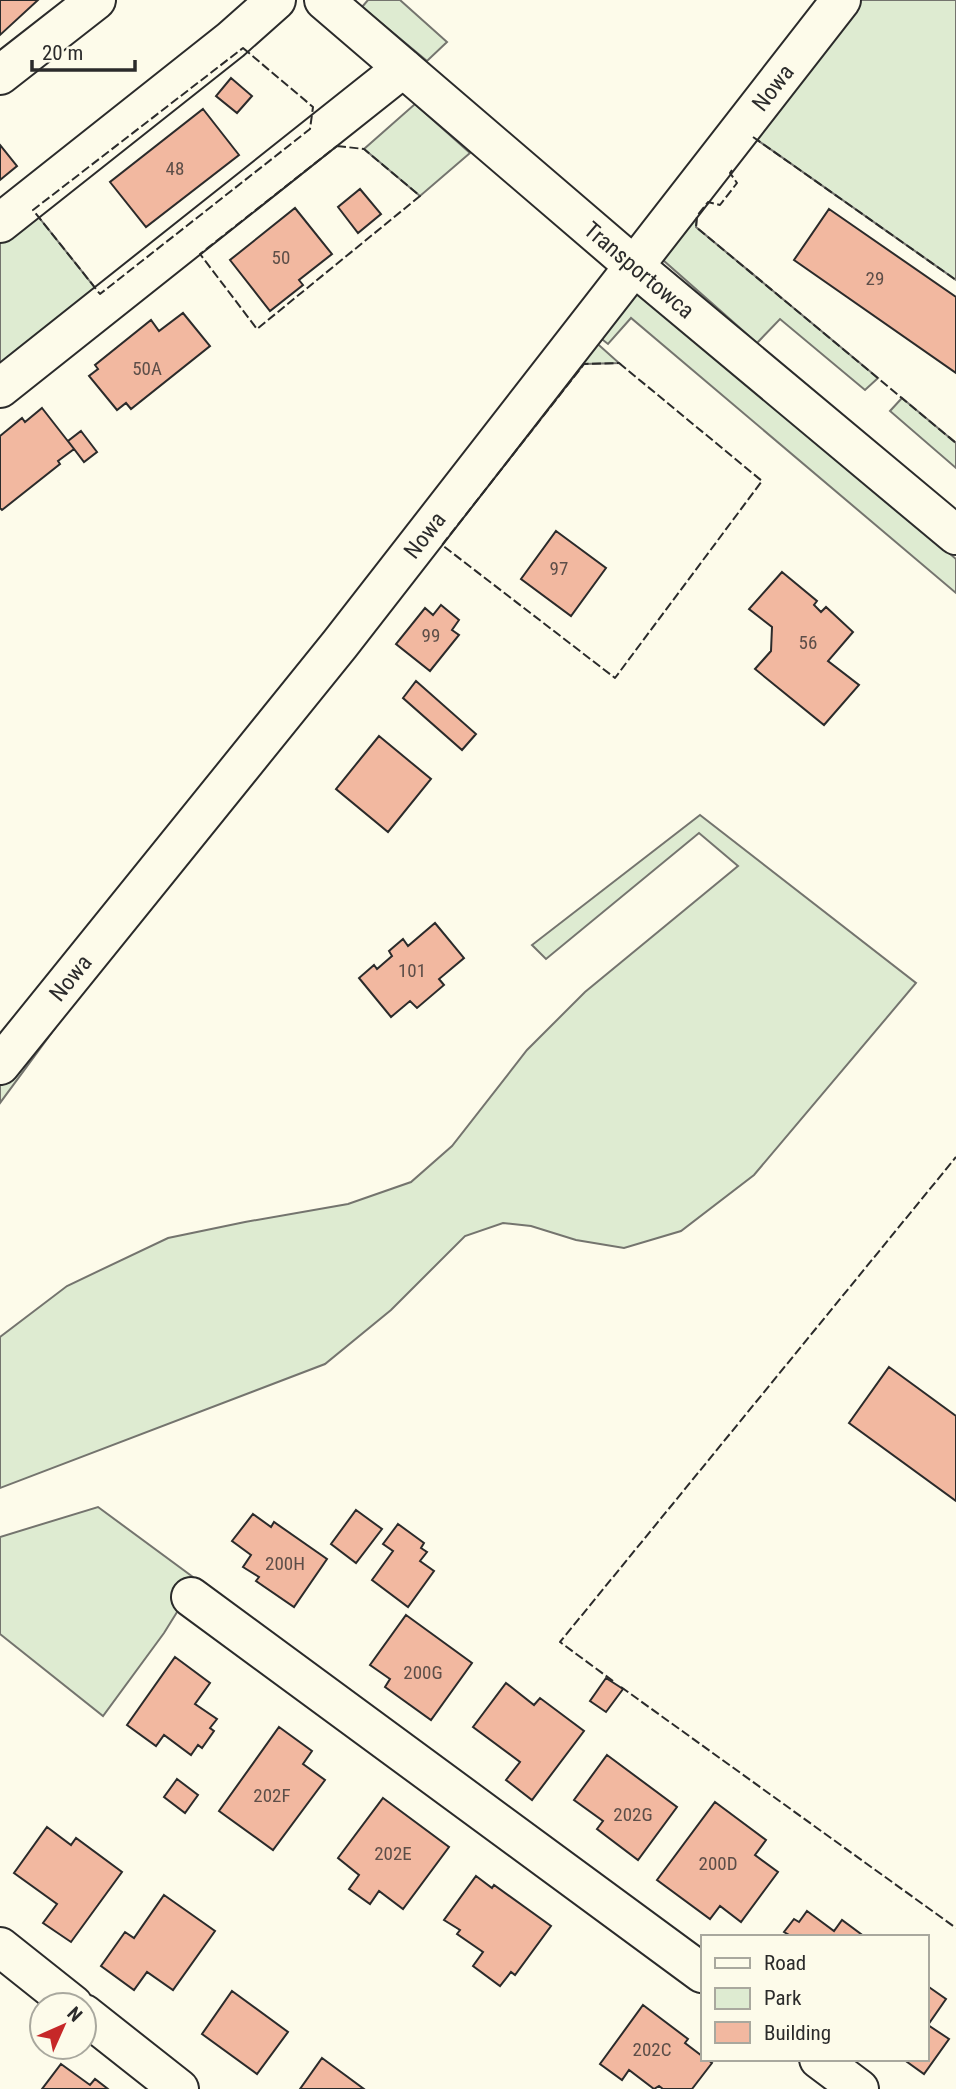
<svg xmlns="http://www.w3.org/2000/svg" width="956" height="2089" viewBox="0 0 956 2089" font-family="'Roboto Condensed',sans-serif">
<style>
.green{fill:#deebd1;stroke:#74746e;stroke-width:2}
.building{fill:#f2b8a0;stroke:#2b2b2b;stroke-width:2}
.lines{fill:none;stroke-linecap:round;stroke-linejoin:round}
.minor-casing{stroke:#2b2b2b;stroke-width:42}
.minor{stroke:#fdfbea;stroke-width:38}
.fence{stroke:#2b2b2b;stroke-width:2;stroke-dasharray:9 3.5;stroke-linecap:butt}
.labels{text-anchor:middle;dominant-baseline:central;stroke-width:5;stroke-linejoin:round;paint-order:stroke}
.number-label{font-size:19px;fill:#5d4e48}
.street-label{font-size:23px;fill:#2b2b2b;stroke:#fdfbea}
</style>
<rect width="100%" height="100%" fill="#fdfbea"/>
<path class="green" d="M368 0H400L447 42 427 61 362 7Z
M857 0H956V280L753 137Z
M415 104 470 153 420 196 364 149Z
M33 210 100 294 0 373V237Z
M697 216 696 227 878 378 865 390 780 319 757 343 663 260Z
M634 291 643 293 956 559V593L631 318 608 344 594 333Z
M591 338 619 363 584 364 467 513 458 505Z
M902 398 956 443V468L890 411Z
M700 815 916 983 754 1175 681 1231 624 1248 576 1240 531 1226 503 1223 465 1236 391 1310 325 1364 0 1488V1337L67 1286 168 1238 245 1222 348 1204 411 1182 452 1146 527 1050 585 992 738 866 699 833 546 959 532 945Z
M49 1021 56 1027 0 1103V1085Z
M98 1507 197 1580 164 1633 103 1716 0 1634V1537Z"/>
<path class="building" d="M0 0H38L0 35Z
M231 78 252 96 237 113 216 96Z
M203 109 239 155 146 227 110 182Z
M0 145 17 166 0 180Z
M360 189 381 214 358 233 338 207Z
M295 208 332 254 299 280 303 285 270 311 230 260Z
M829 209 956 297V373L794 260Z
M183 313 210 346 131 409 126 403 117 410 89 376 98 369 95 365 151 320 159 331Z
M42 408 74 449 58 461 60 464 2 510 0 508V436L22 418 25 422Z
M81 431 97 452 84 462 68 441Z
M556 531 606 568 571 616 521 579Z
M782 572 817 601 814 605 821 612 826 607 853 632 828 661 859 685 824 725 755 669 771 651 772 627 749 609Z
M441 605 459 620 452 630 459 635 430 671 396 644 425 608 433 615Z
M416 681 476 734 462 750 403 698Z
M379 736 431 779 388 832 336 789Z
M435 923 464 958 439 979 444 985 417 1008 410 1001 391 1017 359 978 374 965 377 969 392 956 389 951 403 939 408 946Z
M889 1367 956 1416V1501L849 1423Z
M356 1510 382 1529 356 1563 331 1544Z
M253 1514 271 1527 274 1522 327 1559 294 1607 256 1581 259 1577 243 1567 251 1555 232 1541Z
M398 1524 424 1543 421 1548 427 1552 420 1561 434 1571 408 1607 372 1580 393 1551 383 1544Z
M406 1615 472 1663 431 1720 385 1687 390 1679 370 1665Z
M175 1657 210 1683 195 1704 217 1719 210 1728 214 1731 202 1748 198 1745 191 1755 164 1735 156 1746 127 1725Z
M606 1678 623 1689 606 1712 590 1701Z
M506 1683 534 1705 540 1698 584 1731 532 1800 506 1780 520 1762 473 1727Z
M279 1727 312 1751 303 1764 325 1780 273 1850 219 1811Z
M607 1755 677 1807 638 1860 597 1829 603 1821 574 1800Z
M177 1779 198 1795 185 1813 164 1797Z
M383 1798 449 1847 403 1909 379 1891 370 1904 349 1889 359 1875 338 1858Z
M715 1802 766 1840 755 1855 778 1872 741 1922 720 1906 710 1919 657 1880Z
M47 1827 71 1845 76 1838 122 1872 71 1942 43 1923 57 1904 14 1873Z
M476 1876 492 1888 494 1885 551 1926 515 1975 511 1972 500 1986 473 1966 483 1952 457 1934 460 1930 444 1920Z
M164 1895 215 1931 173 1990 147 1972 134 1990 101 1966 125 1932 134 1938Z
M807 1911 834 1931 842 1920 865 1937H788L789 1935 784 1932 794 1919 799 1922Z
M926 1985 946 1999 928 2025 949 2039 924 2074 903 2059H926Z
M232 1991 288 2032 257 2074 202 2034Z
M643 2005 688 2039 685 2043 702 2056V2059H707L712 2063 692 2089H663L659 2086 654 2089 629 2070 622 2080 600 2064Z
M322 2058 364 2089H300Z
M61 2064 90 2085 95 2079 108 2089H42Z"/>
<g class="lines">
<g class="minor-casing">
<g id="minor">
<path id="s1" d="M324 0 634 266 956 535"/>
<path d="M0 75 96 0"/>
<path d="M0 223 231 40 276 0"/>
<path d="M0 388 403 68"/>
<path id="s2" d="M0 1065 340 644 841 0"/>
<path d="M191 1597 702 1973"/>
<path d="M0 1947 73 2005"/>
<path d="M84 2014 179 2089"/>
<path d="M819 2059 859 2089"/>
</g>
</g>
<use href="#minor" class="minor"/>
<path class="fence" d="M243 48 313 107 310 129 100 294 33 210Z
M753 137 956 280
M337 146 364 149 420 196 257 329 200 254Z
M732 170 730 173 737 183 720 205 708 202 697 216 696 227 956 443
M619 363 762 481 615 678 442 545 584 364Z
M613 1681 560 1642 956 1157
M621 1687 956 1928"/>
</g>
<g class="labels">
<g class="number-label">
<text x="175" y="168">48</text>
<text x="281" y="257">50</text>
<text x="875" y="278">29</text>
<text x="147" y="368">50A</text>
<text x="559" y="568">97</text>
<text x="431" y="635">99</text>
<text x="808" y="642">56</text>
<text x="412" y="970">101</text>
<text x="285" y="1563">200H</text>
<text x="423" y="1672">200G</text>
<text x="272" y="1795">202F</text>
<text x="633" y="1814">202G</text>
<text x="393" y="1853">202E</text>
<text x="718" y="1863">200D</text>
<text x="652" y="2049">202C</text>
</g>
<g class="street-label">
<text stroke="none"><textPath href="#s2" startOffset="1246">Nowa</textPath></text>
<text stroke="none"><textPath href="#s1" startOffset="415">Transportowca</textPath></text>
<text stroke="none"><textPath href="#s2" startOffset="679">Nowa</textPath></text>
<text stroke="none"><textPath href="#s2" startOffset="112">Nowa</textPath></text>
</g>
</g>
<rect x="701" y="1935" width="228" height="126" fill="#fdfbea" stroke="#a9a89e" stroke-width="2"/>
<rect x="715" y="1958" width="35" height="10" fill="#fdfbea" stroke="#a9a89e" stroke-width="2"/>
<text x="764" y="1970" font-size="21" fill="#2b2b2b">Road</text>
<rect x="715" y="1988" width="35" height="21" fill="#deebd1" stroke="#a9a89e" stroke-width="2"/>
<text x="764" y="2005" font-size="21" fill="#2b2b2b">Park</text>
<rect x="715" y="2022" width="35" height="21" fill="#f2b8a0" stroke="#a9a89e" stroke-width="2"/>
<text x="764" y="2040" font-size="21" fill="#2b2b2b">Building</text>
<g transform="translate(63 2026) rotate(45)"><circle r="33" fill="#fdfbea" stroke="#a9a89e" stroke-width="2"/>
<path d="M0-5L12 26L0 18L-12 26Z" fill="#c62828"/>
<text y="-10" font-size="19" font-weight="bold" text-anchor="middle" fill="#2b2b2b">N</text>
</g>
<path d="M32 60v10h103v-10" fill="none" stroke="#2b2b2b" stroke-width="3.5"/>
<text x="42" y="60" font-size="21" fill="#2b2b2b" stroke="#fdfbea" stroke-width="5" paint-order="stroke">20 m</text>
</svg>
